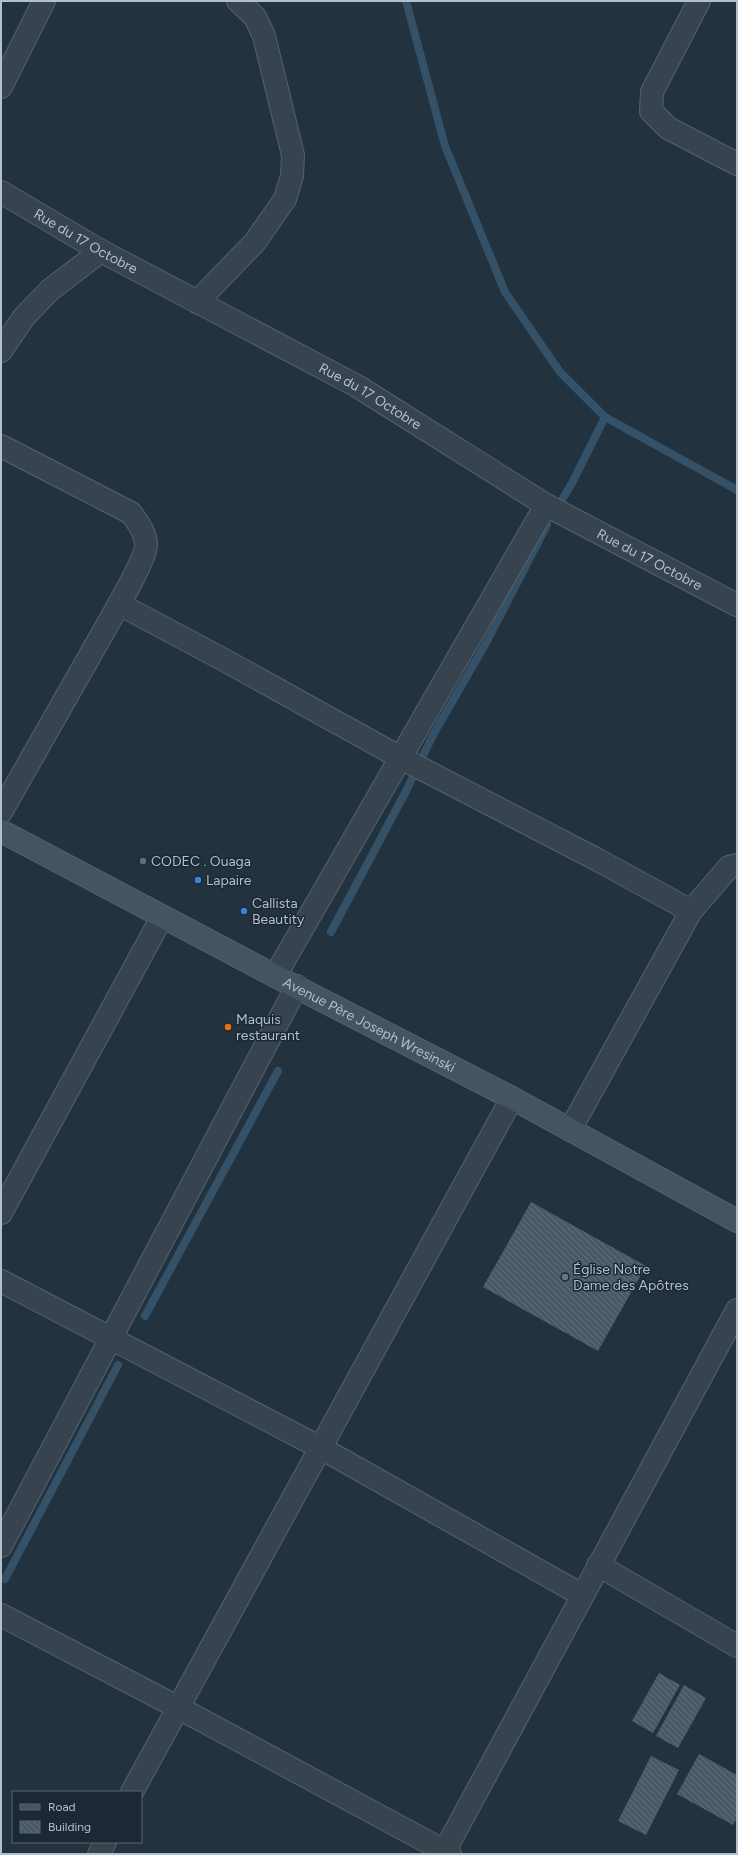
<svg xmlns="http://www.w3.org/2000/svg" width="738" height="1855" viewBox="0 0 738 1855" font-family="Figtree,sans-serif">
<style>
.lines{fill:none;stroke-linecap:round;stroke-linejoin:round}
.stream{stroke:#355167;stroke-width:8}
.building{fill:url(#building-back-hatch)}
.street-casing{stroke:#55626d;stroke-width:24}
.secondary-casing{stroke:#55626d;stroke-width:24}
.street{stroke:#37444f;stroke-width:22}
.secondary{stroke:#445462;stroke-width:22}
.service-dot{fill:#5c6f8a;stroke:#1c2934;stroke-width:1.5}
.shop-dot{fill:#3f7fe0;stroke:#1c2934;stroke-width:1.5}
.food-dot{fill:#e8710a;stroke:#1c2934;stroke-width:1.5}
.worship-dot{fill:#6b7280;stroke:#1c2934;stroke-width:1.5}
.labels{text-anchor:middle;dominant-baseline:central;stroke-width:3;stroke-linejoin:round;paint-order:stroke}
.street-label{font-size:14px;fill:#b3bfca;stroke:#1c2934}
.poi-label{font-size:14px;fill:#b3bfca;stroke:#1c2934;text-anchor:start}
</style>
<defs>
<pattern id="building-back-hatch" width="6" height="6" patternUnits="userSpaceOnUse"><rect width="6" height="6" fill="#485a68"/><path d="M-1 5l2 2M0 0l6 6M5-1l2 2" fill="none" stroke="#60707c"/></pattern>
</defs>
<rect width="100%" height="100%" fill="#22333f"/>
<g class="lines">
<path class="stream" d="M406 1 445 146 505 292 560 372 605 417 737 490
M556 510 572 483 605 417
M331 932 405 793 433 735 486 643 547 525
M145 1316 278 1071
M5 1579 118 1365"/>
</g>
<path class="building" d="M531 1202 646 1266 598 1351 483 1287Z
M659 1673 680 1685 653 1733 632 1721Z
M684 1685 706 1698 678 1748 656 1736Z
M699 1754 737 1775V1818L733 1825 677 1794Z
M651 1756 679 1770 646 1835 618 1821Z"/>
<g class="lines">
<g class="street-casing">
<g id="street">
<path d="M699 1 652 92 651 111 668 128 737 164"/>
<path d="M1 87 44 1"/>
<path id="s1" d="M1 192 101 251 357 386 546 505 737 605"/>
<path d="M197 302 255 242 285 199 292 176 293 155 264 36 255 17 238 1"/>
<path d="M1 351 24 317 50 290 101 251"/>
<path d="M1 446 131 513C138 523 146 533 146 545 146 559 117 607 109 622 73 685 37 748 1 812"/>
<path d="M119 604 226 661 401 758 598 860 691 911"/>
<path d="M275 976 546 505"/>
<path d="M570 1130 691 911 729 867 737 865"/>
<path d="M1 1213 162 917"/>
<path d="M1 1281 321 1448 582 1595"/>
<path d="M1 1546 297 986"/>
<path d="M598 1565 737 1646"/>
<path d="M1 1615 179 1708 450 1854"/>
<path d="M132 1792 512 1098"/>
<path d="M99 1854 105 1842"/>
<path d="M443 1854 737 1310"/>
</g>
</g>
<g class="secondary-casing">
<g id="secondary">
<path id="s2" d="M1 831 275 976 512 1098 737 1221"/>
</g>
</g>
<use href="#street" class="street"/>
<use href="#secondary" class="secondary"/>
</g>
<circle class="service-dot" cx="143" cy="861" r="4"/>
<g class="shop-dot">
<circle cx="198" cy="880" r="4"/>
<circle cx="244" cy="911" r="4"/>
</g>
<circle class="food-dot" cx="228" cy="1027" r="4"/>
<circle class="worship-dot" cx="565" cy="1277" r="4"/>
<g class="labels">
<g class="street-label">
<text stroke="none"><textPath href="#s1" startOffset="98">Rue du 17 Octobre</textPath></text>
<text stroke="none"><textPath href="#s1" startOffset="422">Rue du 17 Octobre</textPath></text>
<text stroke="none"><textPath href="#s1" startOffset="746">Rue du 17 Octobre</textPath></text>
<text stroke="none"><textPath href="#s2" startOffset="416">Avenue Père Joseph Wresinski</textPath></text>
</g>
<g class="poi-label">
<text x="151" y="861">CODEC . Ouaga</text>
<text x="206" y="880">Lapaire</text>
<text x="252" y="903">Callista<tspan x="252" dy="16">Beautity</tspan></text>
<text x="236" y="1019">Maquis<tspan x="236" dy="16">restaurant</tspan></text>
<text x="573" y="1269">Église Notre<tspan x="573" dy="16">Dame des Apôtres</tspan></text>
</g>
</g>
<rect width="738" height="1855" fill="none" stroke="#b3bfca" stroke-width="4"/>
<rect x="12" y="1791" width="130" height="52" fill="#1c2934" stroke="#586570"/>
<rect x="20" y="1804" width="20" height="6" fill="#445462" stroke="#586570"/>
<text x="48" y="1811" font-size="12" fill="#b3bfca">Road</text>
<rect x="20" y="1821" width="20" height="12" fill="url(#building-back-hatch)" stroke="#586570"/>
<text x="48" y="1831" font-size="12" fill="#b3bfca">Building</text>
</svg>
